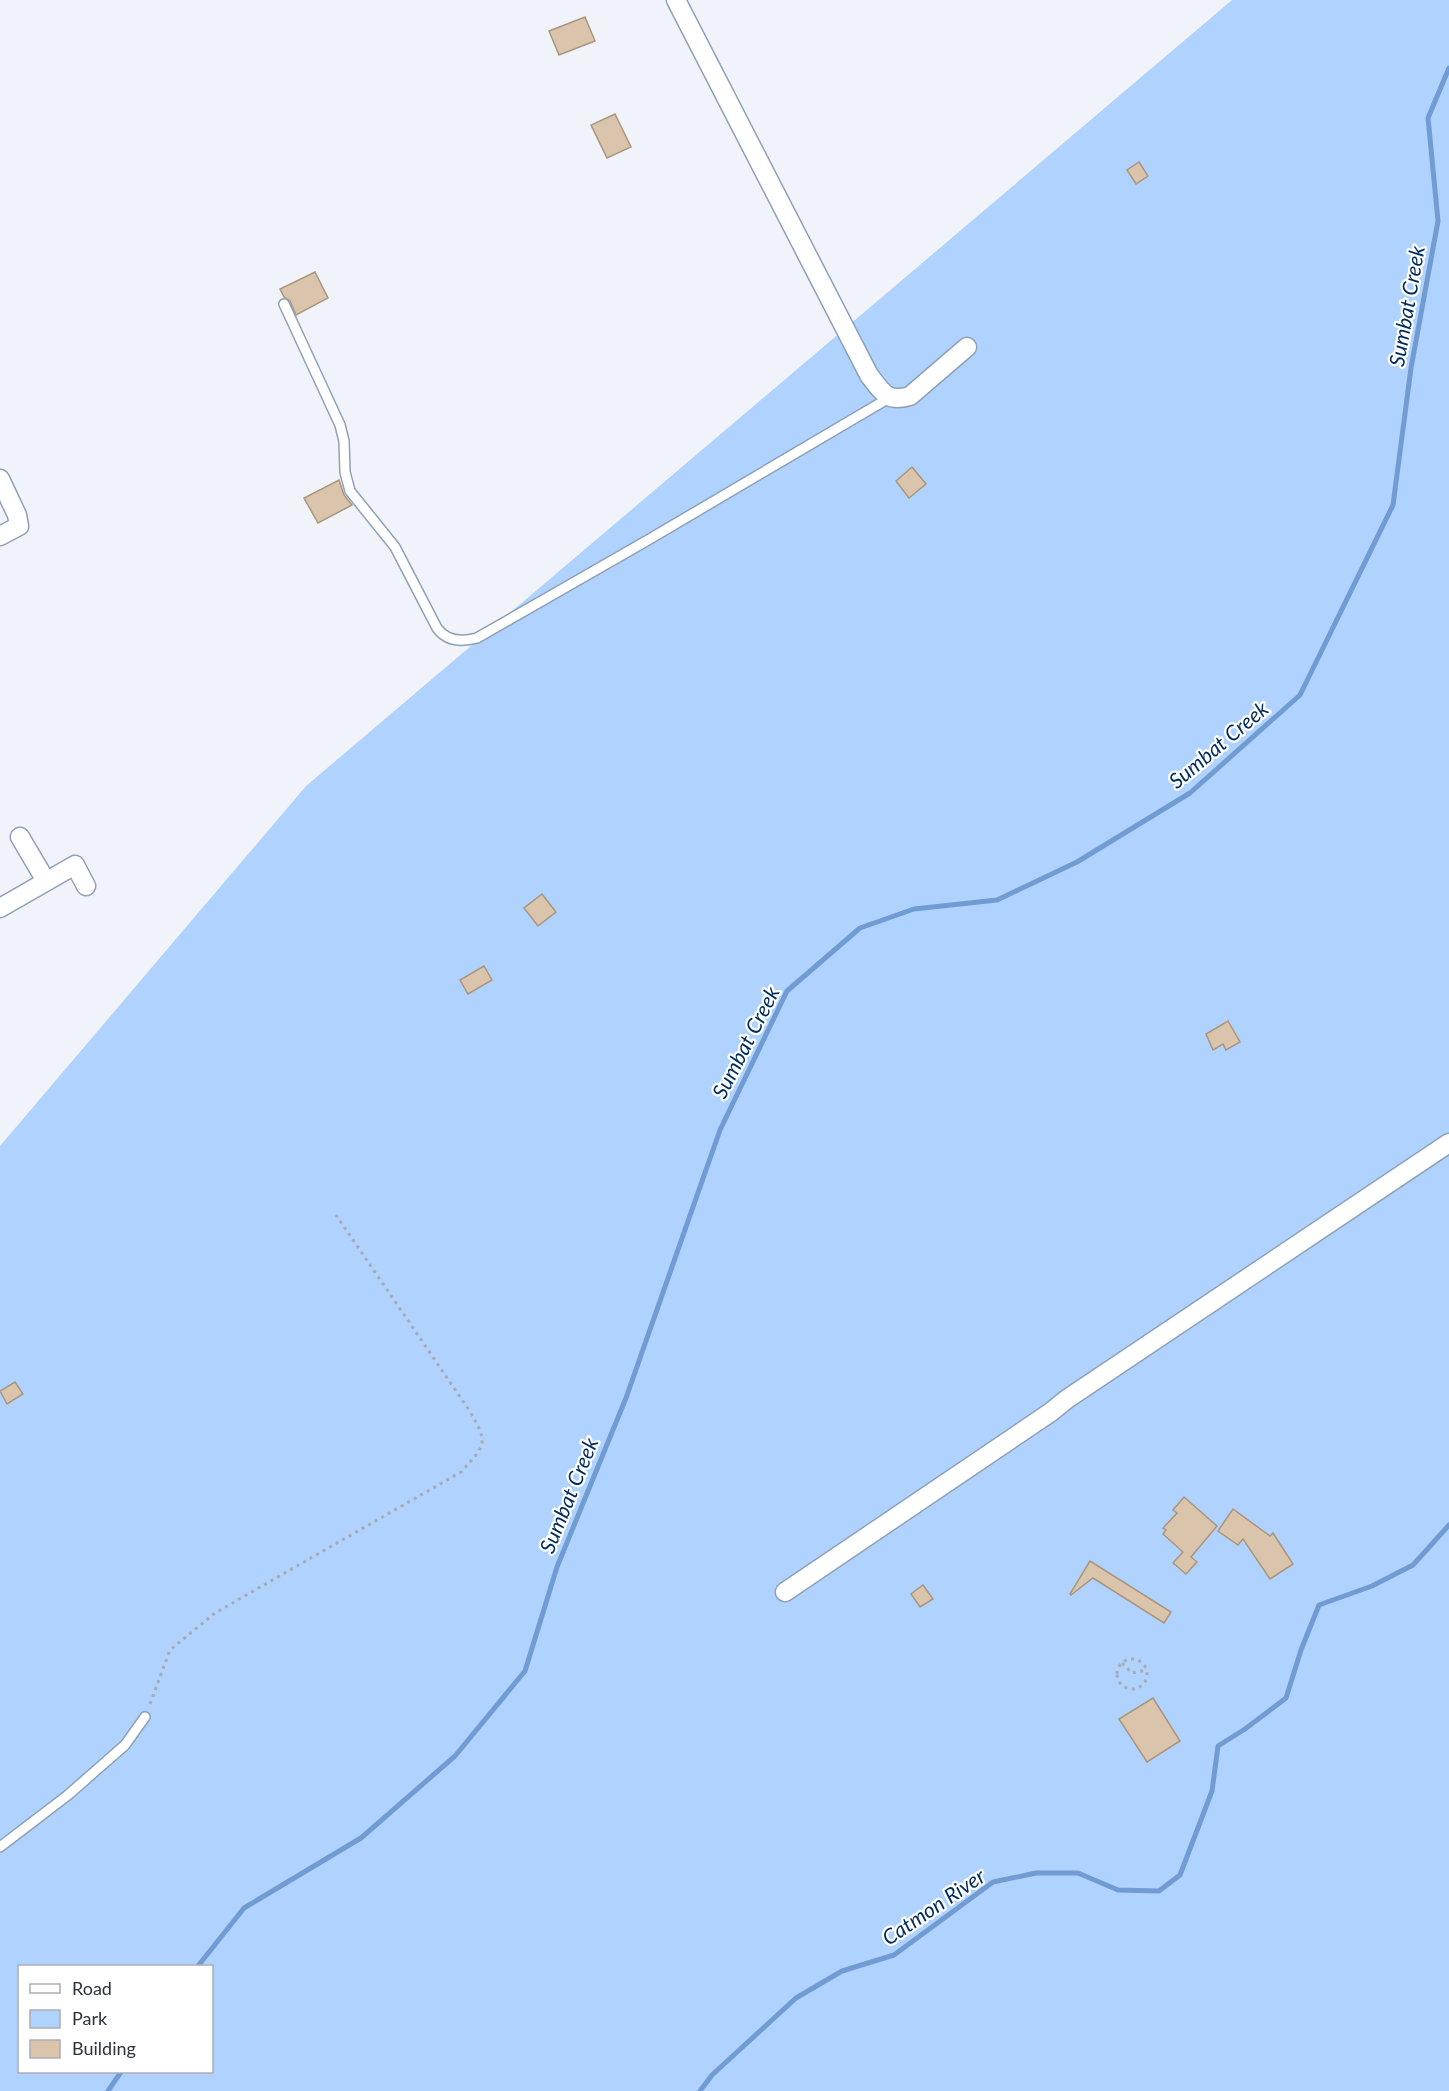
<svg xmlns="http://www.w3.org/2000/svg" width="1449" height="2091" viewBox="0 0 1449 2091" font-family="Lato,sans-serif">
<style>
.green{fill:#b0d2fe;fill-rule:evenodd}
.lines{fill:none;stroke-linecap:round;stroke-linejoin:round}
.stream{stroke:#719cd3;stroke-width:5}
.building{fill:#dac4ab;stroke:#aa967d;stroke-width:1.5}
.service-casing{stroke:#8ea1b9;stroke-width:12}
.minor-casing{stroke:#8ea1b9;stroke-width:21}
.path{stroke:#a6abb3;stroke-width:3;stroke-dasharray:3 4.5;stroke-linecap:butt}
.service{stroke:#fff;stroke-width:9}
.minor{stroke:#fff;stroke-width:18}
.labels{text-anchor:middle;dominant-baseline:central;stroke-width:4.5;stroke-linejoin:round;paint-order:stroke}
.water-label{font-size:21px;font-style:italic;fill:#002b5c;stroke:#fff}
</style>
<rect width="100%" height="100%" fill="#f0f4fa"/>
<path class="green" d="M1232 0H1449V2091H0V1146L306 786ZM20 1966H212V2072H20Z"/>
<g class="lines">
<path class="stream" d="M198 1966 244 1908 361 1838 455 1756 525 1671 557 1567 626 1398 720 1130 787 991 860 928 914 909 997 900 1077 862 1190 793 1300 695 1393 505 1411 368 1438 221 1428 118 1449 68
M108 2091 121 2072
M700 2091 712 2075 796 1998 842 1971 894 1955 993 1882 1036 1873H1078L1118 1890 1159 1891 1180 1875 1212 1791 1218 1746 1245 1729 1286 1698 1301 1650 1319 1605 1372 1586 1413 1565 1449 1525"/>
</g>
<path class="building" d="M585 17 595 41 559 55 549 31Z
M615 114 631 147 607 158 591 125Z
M1139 162 1148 176 1136 184 1127 170Z
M315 272 328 298 296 315 290 301 284 297 280 289Z
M912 467 926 484 909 498 896 481Z
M339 480 344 495 352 505 318 523 304 498Z
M542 894 556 912 538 926 524 908Z
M484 966 492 980 468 994 460 980Z
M1228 1021 1240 1042 1226 1050 1223 1044 1213 1050 1206 1034Z
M15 1382 23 1394 7 1404 0 1391Z
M1184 1497 1217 1526 1191 1557 1197 1562 1186 1574 1173 1563 1183 1552 1163 1534 1166 1530 1163 1528 1177 1513 1173 1510Z
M1233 1509 1270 1536 1273 1533 1293 1564 1270 1579 1243 1539 1238 1545 1218 1531Z
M1090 1561 1171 1612 1164 1623 1093 1578 1071 1595 1070 1594Z
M923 1585 933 1599 920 1607 911 1594Z
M1153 1698 1180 1741 1147 1762 1119 1719Z"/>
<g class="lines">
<g class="service-casing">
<path id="service" d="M284 304 340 425 344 441 345 472 350 491 395 547 437 628C447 642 462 642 477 638L648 540 889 398
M0 1847 68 1795 125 1745 145 1717"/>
</g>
<g class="minor-casing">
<path id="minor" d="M676 0 869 375C882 392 887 403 910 396L967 347
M0 479 17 515 19 526 0 536
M20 837 46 881
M0 908 75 865 86 886
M785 1592 1051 1412 1067 1399 1449 1143"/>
</g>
<path class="path" d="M1117 1674a15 15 0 1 1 30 0a15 15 0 1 1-30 0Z
M1122 1663 1132 1673 1146 1670
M150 1704 170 1650 215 1613 461 1472C486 1444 489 1444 469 1410L336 1215"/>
<use href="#service" class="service"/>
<use href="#minor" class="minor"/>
</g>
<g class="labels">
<g class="water-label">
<text transform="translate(1406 306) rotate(-80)">Sumbat Creek</text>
<text transform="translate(1218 744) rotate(-40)">Sumbat Creek</text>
<text transform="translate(745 1042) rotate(-63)">Sumbat Creek</text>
<text transform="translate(568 1495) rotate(-68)">Sumbat Creek</text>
<text transform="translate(933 1906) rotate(-34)">Catmon River</text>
</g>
</g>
<rect x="18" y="1965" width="195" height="108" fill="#ffffff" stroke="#aaadb1" stroke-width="1.5"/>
<rect x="30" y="1984" width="30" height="9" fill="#ffffff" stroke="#aaadb1" stroke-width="1.5"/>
<text x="72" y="1995" font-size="18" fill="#2b333d">Road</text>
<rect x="30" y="2010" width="30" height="18" fill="#b0d2fe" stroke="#aaadb1" stroke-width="1.5"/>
<text x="72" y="2025" font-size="18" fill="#2b333d">Park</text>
<rect x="30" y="2040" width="30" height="18" fill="#dac4ab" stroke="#aaadb1" stroke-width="1.5"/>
<text x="72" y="2055" font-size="18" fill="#2b333d">Building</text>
</svg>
